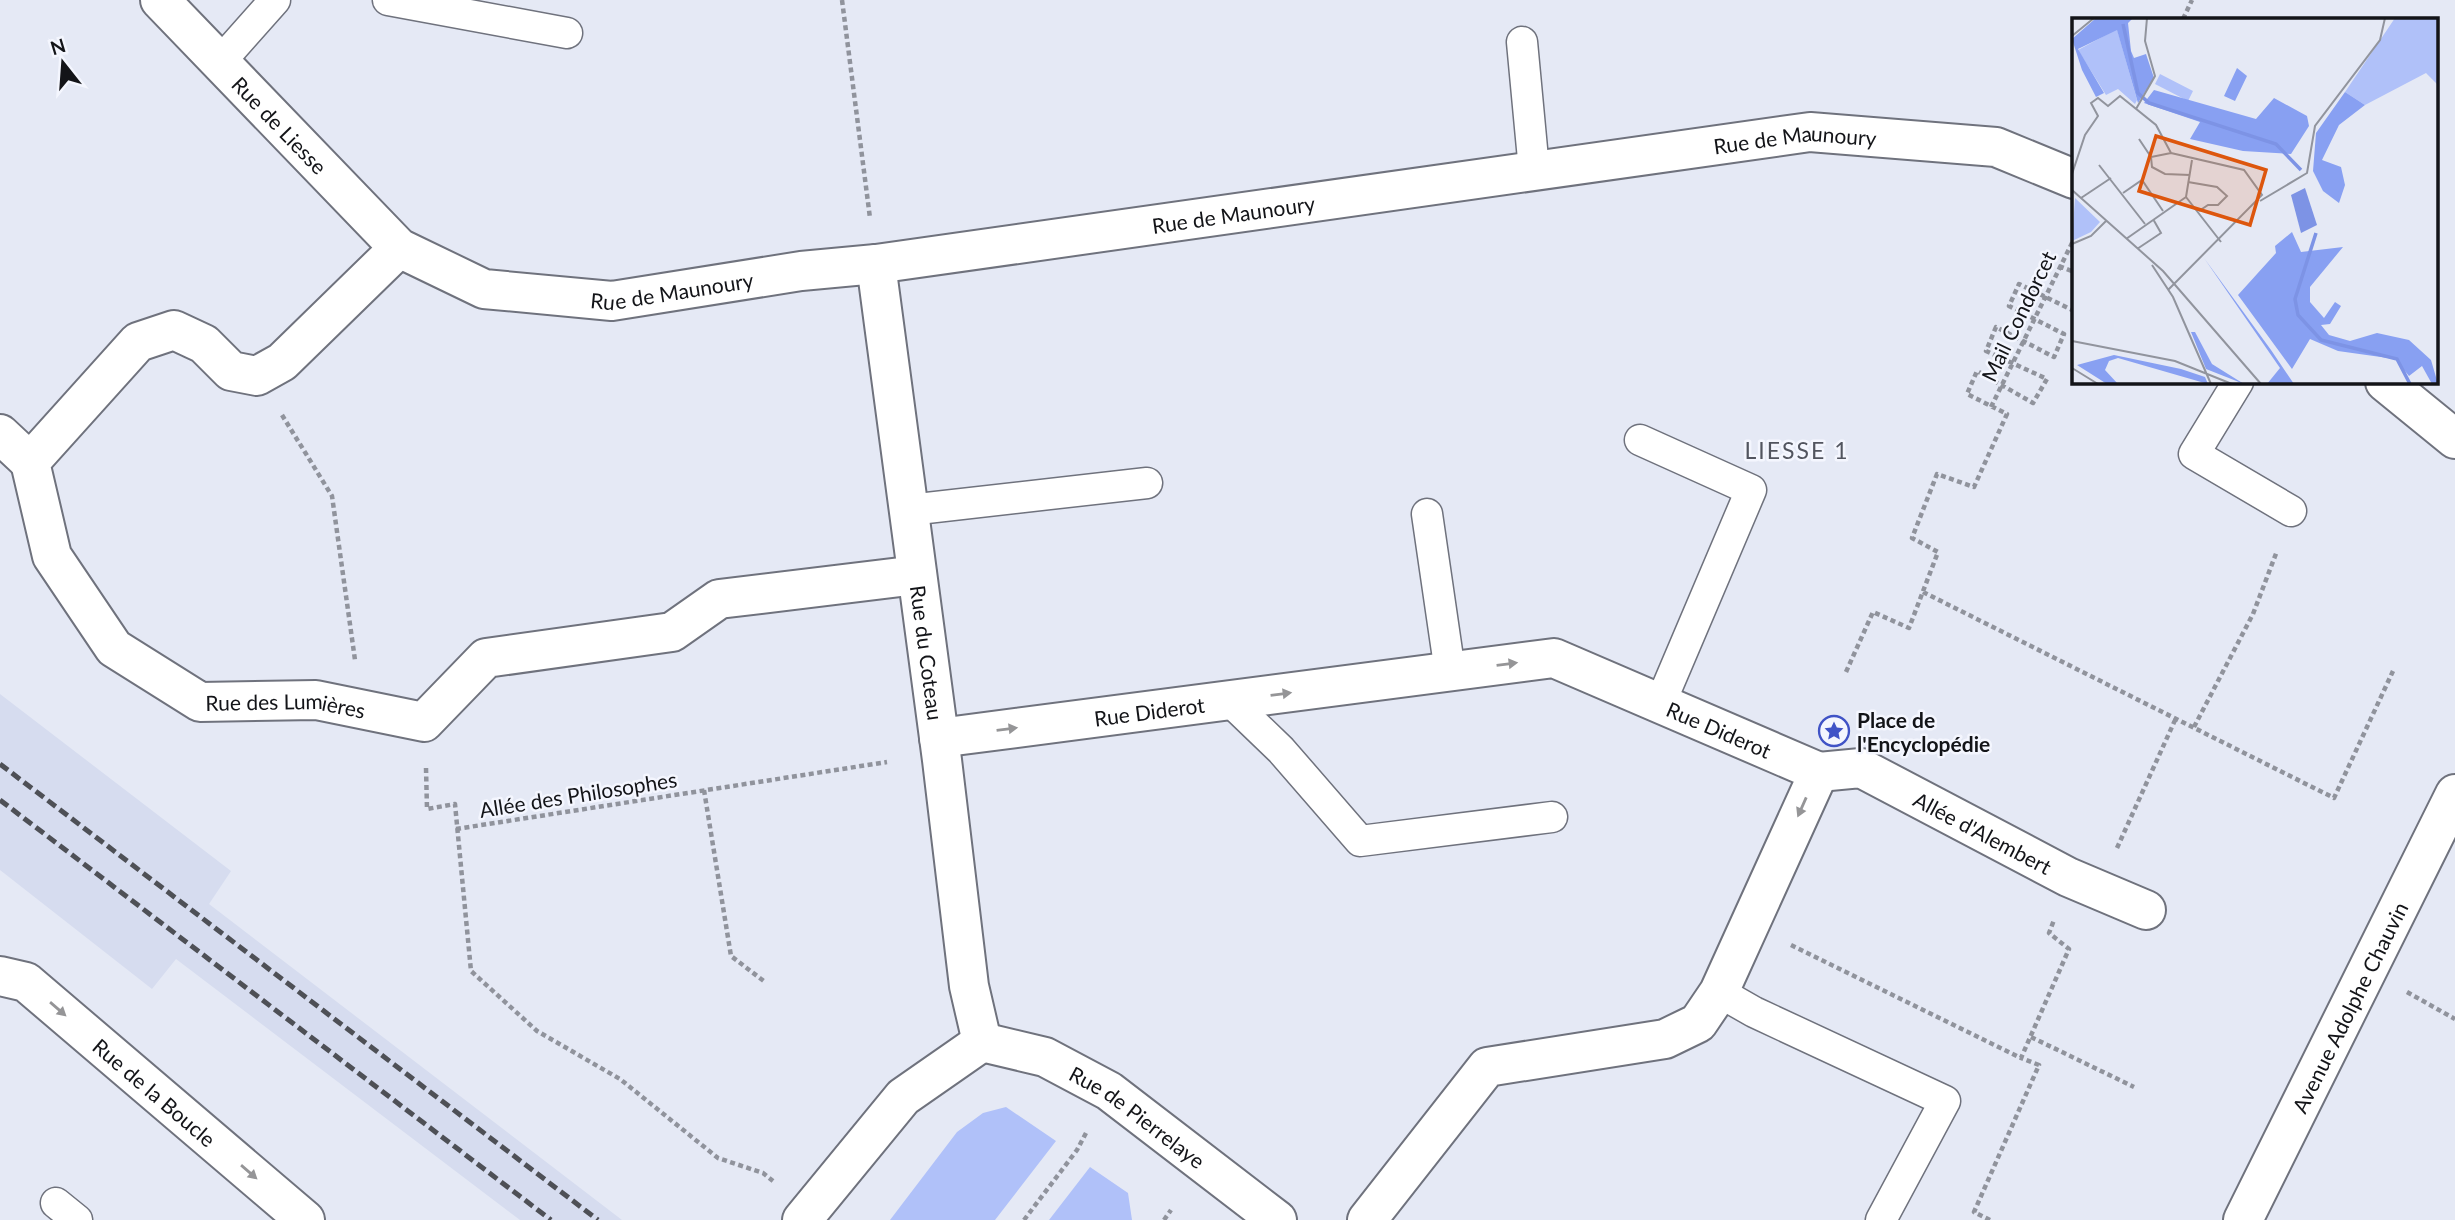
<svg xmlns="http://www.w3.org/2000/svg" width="2455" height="1220" viewBox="0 0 2455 1220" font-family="Lato,sans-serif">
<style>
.built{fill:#d6dcef}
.green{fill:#b0c1f9}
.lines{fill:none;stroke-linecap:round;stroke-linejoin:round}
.service-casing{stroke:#6f727d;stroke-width:33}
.minor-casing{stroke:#6f727d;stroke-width:42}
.path{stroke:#90939c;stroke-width:4.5;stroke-dasharray:5 3.5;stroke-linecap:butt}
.service{stroke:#fff;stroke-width:30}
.minor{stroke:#fff;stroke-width:38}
.rail{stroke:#4e5056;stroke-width:5;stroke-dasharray:10 5;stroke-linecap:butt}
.oneway{fill:#959597}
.labels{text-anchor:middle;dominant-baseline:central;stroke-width:5;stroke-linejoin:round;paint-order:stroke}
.street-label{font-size:21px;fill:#131418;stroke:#f4f6fe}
.poi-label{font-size:21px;font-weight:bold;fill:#131418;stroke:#f4f6fe;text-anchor:start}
.neighbourhood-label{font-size:23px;letter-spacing:2px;fill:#52555f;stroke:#f4f6fe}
.inset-river{fill:none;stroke:#7d93e5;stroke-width:3.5}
.inset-road{fill:none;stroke:#91949d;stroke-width:2}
.view{fill:#dd560d;fill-opacity:0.15;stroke:#dd560d;stroke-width:3.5}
.inset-edge{fill:none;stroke:#131418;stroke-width:3.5}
</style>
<rect width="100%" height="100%" fill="#e5e9f5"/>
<path class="built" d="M0 694 231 871 209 904 622 1220H520L176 959 152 989 0 870Z"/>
<path class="green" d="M1006 1107 1056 1141 995 1220H890L957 1132 983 1113Z
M1090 1167 1128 1193 1132 1220H1049Z"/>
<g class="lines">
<g class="service-casing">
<path id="service" d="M388 0 567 33
M1522 42 1534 170
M220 62 275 0
M2238 382 2194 454 2291 511
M1640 440 1751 490 1660 704
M909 510 1147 483
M1427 514 1450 672
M1229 700 1281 750 1360 841 1552 817
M1719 992 1754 1012 1945 1101 1881 1220
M56 1203 77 1220"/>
</g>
<g class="minor-casing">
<g id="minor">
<path id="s1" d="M160 0 399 248 484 289 612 301 801 271 876 264 1810 132 1996 147 2074 179"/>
<path id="s2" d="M399 248 282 362 257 376 231 371 204 344 174 330 138 342 30 462 52 556 114 648 200 702 316 700 424 722 486 658 672 632 719 599 917 575"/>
<path id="s3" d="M876 264 942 760 969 986 982 1042"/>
<path d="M2385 382 2455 439"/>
<path d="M0 434 30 462"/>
<path id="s4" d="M939 738 1554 658 1819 772 1719 992 1698 1023 1665 1039 1487 1067 1367 1220"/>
<path id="s5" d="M1819 772 1861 768 2068 877 2146 910"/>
<path id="s6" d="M0 976 26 982 305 1220"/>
<path id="s7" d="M982 1042 1045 1057 1109 1091 1277 1220"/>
<path d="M802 1220 903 1097 982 1042"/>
<path id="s8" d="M2243 1220 2455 794"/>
</g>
</g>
<path class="path" d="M842 0 870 218
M2183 19 2192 0
M2059 266 2074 272
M1991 407 2074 239
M282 415 332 496 355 660
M1923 592 2334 798 2393 671
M1846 672 1873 612 1909 628 1938 552 1912 538 1937 474 1974 487 2007 414 1967 394 1977 371 2033 403 2047 379 1986 351 1996 327 2054 357 2064 334 2009 306 2019 284 2074 311
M2194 727 2253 614 2277 551
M426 768 427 809 455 804 471 971 537 1031 620 1079 718 1158 763 1173 773 1181
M704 790 731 956 765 982
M456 829 887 762
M2117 848 2176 718
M1791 945 2021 1058 2069 949 2049 933 2054 920
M2407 992 2455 1019
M2031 1037 2134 1087
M1024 1220 1077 1150 1086 1133
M1164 1220 1171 1210
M1990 1220 1974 1212 2039 1065 2021 1058"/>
<use href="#service" class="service"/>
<use href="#minor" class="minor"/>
<path class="rail" d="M0 764 598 1220
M0 800 551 1220"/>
</g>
<defs><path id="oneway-solid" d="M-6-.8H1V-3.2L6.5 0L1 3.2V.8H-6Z" transform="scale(1.75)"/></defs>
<g class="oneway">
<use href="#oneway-solid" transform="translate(1507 664) rotate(-7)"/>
<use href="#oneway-solid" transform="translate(1281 694) rotate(-7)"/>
<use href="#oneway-solid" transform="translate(1007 729) rotate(-7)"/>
<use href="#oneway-solid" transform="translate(1802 807) rotate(114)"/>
<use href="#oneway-solid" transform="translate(58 1009) rotate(41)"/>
<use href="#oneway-solid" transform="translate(249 1172) rotate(41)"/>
</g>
<defs>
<g id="sight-ring" transform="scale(1.575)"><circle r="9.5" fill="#f4f6fe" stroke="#4053c6" stroke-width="1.5"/><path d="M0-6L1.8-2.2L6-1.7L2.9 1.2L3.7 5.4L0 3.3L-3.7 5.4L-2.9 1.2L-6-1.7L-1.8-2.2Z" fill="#4053c6"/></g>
</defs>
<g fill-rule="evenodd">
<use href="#sight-ring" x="1834" y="731"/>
</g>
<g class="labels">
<g class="street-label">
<text stroke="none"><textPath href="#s1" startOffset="173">Rue de Liesse</textPath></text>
<text stroke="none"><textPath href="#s1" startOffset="1762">Rue de Maunoury</textPath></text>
<text stroke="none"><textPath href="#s1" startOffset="1195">Rue de Maunoury</textPath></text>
<text stroke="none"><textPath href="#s1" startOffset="628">Rue de Maunoury</textPath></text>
<text transform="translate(2018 316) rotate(-64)">Mail Condorcet</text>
<text stroke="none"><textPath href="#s3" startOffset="392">Rue du Coteau</textPath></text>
<text stroke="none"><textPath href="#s2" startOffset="884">Rue des Lumières</textPath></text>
<text stroke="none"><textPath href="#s4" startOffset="212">Rue Diderot</textPath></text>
<text stroke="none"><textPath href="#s4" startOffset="800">Rue Diderot</textPath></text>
<text transform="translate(578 794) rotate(-9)">Allée des Philosophes</text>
<text stroke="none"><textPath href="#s5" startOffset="180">Allée d'Alembert</textPath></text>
<text stroke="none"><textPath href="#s8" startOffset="238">Avenue Adolphe Chauvin</textPath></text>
<text stroke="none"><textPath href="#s6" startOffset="196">Rue de la Boucle</textPath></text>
<text stroke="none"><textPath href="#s7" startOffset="175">Rue de Pierrelaye</textPath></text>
</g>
<g class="poi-label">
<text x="1857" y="719">Place de<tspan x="1857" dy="24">l'Encyclopédie</tspan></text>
</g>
<g class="neighbourhood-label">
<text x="1797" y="450">LIESSE 1</text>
</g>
</g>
<g transform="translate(2072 18)">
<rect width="366" height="366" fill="#e5e9f5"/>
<path d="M323 0H366V67L354 55 293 87 273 74ZM45 11 65 82 63 86 46 71 34 77 6 32ZM88 56 121 73 116 83 83 66ZM3 180 28 204 19 214 0 223Z" fill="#b0c1f9"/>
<path d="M24 0H61L56 5 59 33 62 40 74 36 82 60 66 85 45 12 6 31 32 75 24 79 10 52 0 21ZM165 50 175 58 163 83 152 78ZM82 72 184 101 202 80 235 98 237 108 219 136 171 133 118 121 128 104 72 85ZM273 74 293 87 267 107 250 142 269 149 273 167 267 185 251 173 241 153 244 115ZM220 214 229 234 271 229 238 269V284L252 300 263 284 269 288 258 306 249 307 257 317 278 323 305 315 337 322 359 342 366 366H360L350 348 337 358 323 341 266 333 238 321 220 351 166 277 204 235 203 228ZM132 240 199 332 222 366H195L208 350ZM119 314H123L140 346 172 366 134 351ZM42 337 109 351 133 359 136 366 46 340 37 343 33 352 46 366H35L5 347Z" fill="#88a0f2"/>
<path d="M233 170 245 207 229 215 219 177Z" fill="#7d93e5"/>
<path class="inset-river" d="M51 6 66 75 77 85 204 126 229 152M244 215 223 281 226 297 249 322 325 341 338 366"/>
<path class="inset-road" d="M0 18 22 0M64 91 83 58 73 23 75 0M67 121 79 139M99 135 79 139 80 149 93 156 118 157M27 147 73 206M0 156 13 117 26 98 19 85 26 80 36 88 48 78 84 107 99 135M116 164 145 169 155 178 146 187H136L127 193M0 172 91 253 189 366M51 175 70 162 91 193M114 179 149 224M114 179 120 142M9 180 39 160M188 183 235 155 243 108 308 22 313 0M54 221 114 179M0 226 19 218 35 202M65 231 89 215 81 201M80 247 101 279 139 366M96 272 190 177 172 152 99 135M0 323 103 343 160 366M0 350 26 366"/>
<path class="view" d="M84 118 194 152 178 207 67 173Z"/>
<rect width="366" height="366" class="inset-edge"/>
</g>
<g transform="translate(63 63) rotate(343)" stroke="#f4f6fe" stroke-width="5" paint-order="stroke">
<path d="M0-5L12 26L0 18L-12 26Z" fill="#131418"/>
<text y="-10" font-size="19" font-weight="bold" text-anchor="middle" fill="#131418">N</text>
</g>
</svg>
